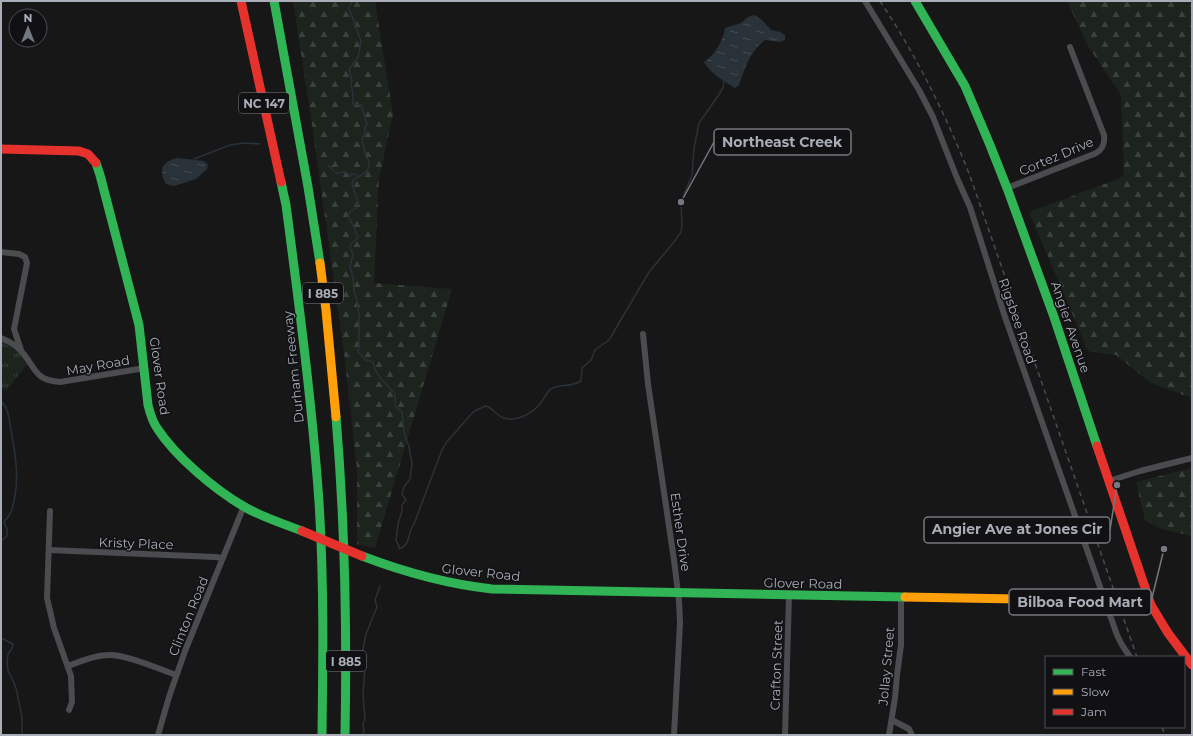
<svg xmlns="http://www.w3.org/2000/svg" width="1193" height="736" viewBox="0 0 1193 736" font-family="Montserrat,sans-serif">
<style>
.forest{fill:url(#forest-firs)}
.park{fill:url(#park-tufts)}
.water{fill:url(#water-ripples)}
.lines{fill:none;stroke-linecap:round;stroke-linejoin:round}
.stream{stroke:#2a3239;stroke-width:1.5}
.street{stroke:#4b4c50;stroke-width:6}
.fast{stroke:#30b455;stroke-width:9}
.slow{stroke:#ff9f0a;stroke-width:9}
.jam{stroke:#e5322d;stroke-width:9}
.rail{stroke:#4b4c4f;stroke-width:1.5;stroke-dasharray:5 4;stroke-linecap:butt}
.jam-bridge{stroke:#e5322d;stroke-width:9}
.labels{text-anchor:middle;dominant-baseline:central;stroke-width:3;stroke-linejoin:round;paint-order:stroke}
.shield{fill:#111113;stroke:#7b7e86;stroke-width:1}
.shield-label{font-size:12px;font-weight:bold;fill:#a8adb8}
.street-label{font-size:13px;fill:#a8adb8;stroke:#111113}
.leader{fill:none;stroke:#757880;stroke-width:1.5}
.callout-dot{fill:#757880;stroke:#111113;stroke-width:1.5}
.callout{fill:#111113;stroke:#757880;stroke-width:1.5}
.callout-label{font-size:14px;text-anchor:middle;font-weight:bold;fill:#a8adb8}
</style>
<defs>
<pattern id="forest-firs" width="22" height="20" patternUnits="userSpaceOnUse"><rect width="22" height="20" fill="#1d241e"/><path d="M5 1l3.5 6h-7zM16 11l3.5 6h-7z" fill="#3b413d"/></pattern>
<pattern id="park-tufts" width="24" height="20" patternUnits="userSpaceOnUse"><rect width="24" height="20" fill="#1d241e"/><path d="M3 7l-1-3M5 7V3M7 7l1-3M15 17l-1-3M17 17v-4M19 17l1-3" fill="none" stroke="#3b413d"/></pattern>
<pattern id="water-ripples" width="26" height="14" patternUnits="userSpaceOnUse"><rect width="26" height="14" fill="#2a3239"/><path d="M2 4q2-2 4 0t4 0M15 11q2-2 4 0t4 0" fill="none" stroke="#464d54"/></pattern>
</defs>
<rect width="100%" height="100%" fill="#171717"/>
<path class="forest" d="M293 1H375L393 114 379 179 374 283 452 289 375 548 357 544V470L344 352 312 125Z
M1067 1H1192V398L1151 383 1116 355 1088 351 1029 212 1118 179 1124 174 1121 95 1088 46Z
M1192 468V536L1161 529 1145 520 1136 482Z"/>
<path class="park" d="M1 341 20 353 27 364 6 391 1 387Z"/>
<path class="water" d="M754 15 762 20 771 30 780 32 785 35V40L779 42 765 40C750 51 745 68 739 85L735 88C724 81 711 74 704 62 715 55 723 41 725 28L741 23 748 17Z
M178 158 204 161 208 165 207 169 196 179 174 186 166 184C158 170 162 161 178 158Z"/>
<g class="lines">
<path class="stream" d="M352 1 349 8 361 41 358 58 349 69 352 80 351 83 353 95V104L361 105 367 124 365 127V133L362 140C364 145 364 151 366 156 367 158 369 160 369 162 372 171 359 176 353 180L352 184 358 201 356 208 350 212 348 216 353 225 358 238 351 244 350 247 353 255 350 267 353 278 354 291 357 300 359 315V345L358 352 366 360 373 362C375 376 386 383 395 394V406L402 412 404 432 409 447 412 464 410 479 404 487 402 494 406 500 402 505V511L398 524 396 541 399 546V549C412 544 407 532 414 524L442 450 446 443 473 412 479 409 486 406C493 408 497 416 504 418 517 422 531 414 540 404 544 400 546 392 551 389 560 383 570 388 581 381L582 368 591 360 595 350 609 340 649 272 674 242 681 232 682 225 681 202 692 175 694 148 699 123 718 96 723 88 724 81
M194 159 230 145 244 143 260 144
M328 165 336 173 345 172 349 175 355 174 358 176
M1 402C9 407 9 421 11 430 16 456 20 483 12 509 11 514 7 518 4 522L7 530V536L1 541
M1 638 13 644 12 648 8 654 7 663 8 671 12 678 16 688 22 717V735
M363 735 364 731 363 724 365 719 363 695 365 666 363 649 366 634 377 607 375 600 380 586"/>
<path class="street" d="M865 1 919 90 933 117 957 178 970 207 1005 317 1117 635 1122 645 1130 657
M1007 188 1094 154C1103 150 1105 144 1104 135L1070 47
M1 252 19 254 25 257 27 263 14 329 21 350
M643 334 648 384 674 560 679 601 680 623 674 735
M1 338C8 341 17 346 22 352 36 368 34 380 60 382L145 368
M1109 481 1140 471 1192 458
M50 511 47 598 54 628 71 676 72 702 69 710
M49 550 215 557 223 558
M68 666C81 661 96 655 110 655 128 655 159 669 176 675
M892 720 909 729 912 735
M158 735 169 697 185 651 244 506
M785 735 789 595
M889 735 895 698 897 675 901 645V598"/>
<path class="fast" d="M274 1 308 187 320 263
M915 1 965 86 990 145 1007 188 1054 317 1097 446
M96 163 100 175 139 325 148 405C150 413 152 421 157 428 175 456 214 489 243 506 261 517 282 523 302 531
M281 182 286 205C299 304 312 403 319 502 324 580 323 658 322 735
M336 417C345 523 347 629 345 735
M362 556C404 572 447 584 492 589L905 597"/>
<path class="slow" d="M320 263 326 310 336 417
M905 597 1118 601 1147 596"/>
<path class="jam" d="M241 1 281 182
M1 149 79 151 88 154 96 163
M1097 446 1151 605 1168 633 1192 665"/>
<path class="rail" d="M880 1C916 55 946 115 970 176L1137 657
M1162 727 1165 735"/>
<path class="jam-bridge" d="M302 531 362 556"/>
</g>
<g class="labels">
<g class="shield">
<rect x="239" y="93" width="50" height="20" rx="3"/>
<rect x="303" y="283" width="40" height="20" rx="3"/>
<rect x="326" y="651" width="40" height="20" rx="3"/>
</g>
<g class="shield-label">
<text x="264" y="103">NC 147</text>
<text x="323" y="293">I 885</text>
<text x="346" y="661">I 885</text>
</g>
<g class="street-label">
<text transform="translate(1056 156) rotate(-23)">Cortez Drive</text>
<text transform="translate(1018 321) rotate(71)">Rigsbee Road</text>
<text transform="translate(1071 327) rotate(71)">Angier Avenue</text>
<text transform="translate(98 365) rotate(-10)">May Road</text>
<text transform="translate(293 367) rotate(-96)">Durham Freeway</text>
<text transform="translate(160 376) rotate(82)">Glover Road</text>
<text transform="translate(681 532) rotate(82)">Esther Drive</text>
<text transform="translate(136 543) rotate(2)">Kristy Place</text>
<text transform="translate(481 572) rotate(6)">Glover Road</text>
<text transform="translate(803 583) rotate(1)">Glover Road</text>
<text transform="translate(188 616) rotate(-68)">Clinton Road</text>
<text transform="translate(776 665) rotate(-88)">Crafton Street</text>
<text transform="translate(886 666) rotate(-85)">Jollay Street</text>
</g>
</g>
<path class="leader" d="M681 202L714 142M1117 485L1110 530M1164 549L1151 602"/>
<g class="callout-dot">
<circle cx="681" cy="202" r="4"/>
<circle cx="1117" cy="485" r="4"/>
<circle cx="1164" cy="549" r="4"/>
</g>
<g class="callout">
<rect x="714" y="129" width="137" height="26" rx="4"/>
<rect x="924" y="517" width="186" height="26" rx="4"/>
<rect x="1009" y="589" width="142" height="26" rx="4"/>
</g>
<g class="callout-label">
<text x="782" y="147">Northeast Creek</text>
<text x="1017" y="534">Angier Ave at Jones Cir</text>
<text x="1080" y="607">Bilboa Food Mart</text>
</g>
<rect width="1193" height="736" fill="none" stroke="#a8adb8" stroke-width="4"/>
<rect x="1045" y="656" width="140" height="72" fill="#111113" stroke="#4d4f55"/>
<rect x="1053" y="669" width="20" height="6" fill="#30b455" stroke="#4d4f55"/>
<text x="1081" y="676" font-size="12" fill="#a8adb8">Fast</text>
<rect x="1053" y="689" width="20" height="6" fill="#ff9f0a" stroke="#4d4f55"/>
<text x="1081" y="696" font-size="12" fill="#a8adb8">Slow</text>
<rect x="1053" y="709" width="20" height="6" fill="#e5322d" stroke="#4d4f55"/>
<text x="1081" y="716" font-size="12" fill="#a8adb8">Jam</text>
<g transform="translate(28 28)"><circle r="19" fill="#111113" stroke="#4d4f55"/>
<path d="M0-3L7 15L0 10L-7 15Z" fill="#757880"/>
<text y="-6" font-size="11" font-weight="bold" text-anchor="middle" fill="#a8adb8">N</text>
</g>
</svg>
